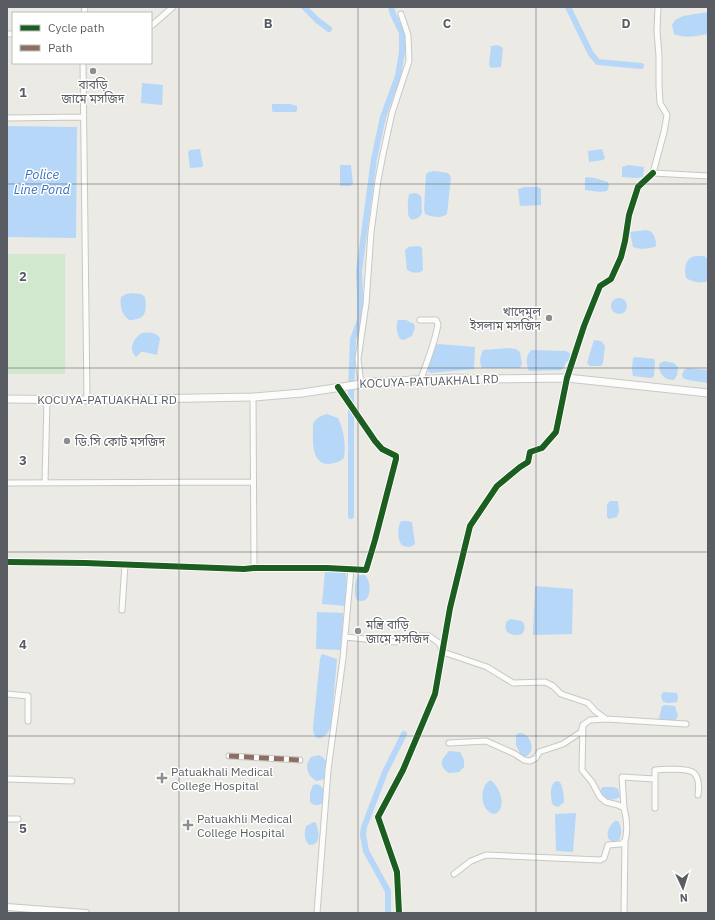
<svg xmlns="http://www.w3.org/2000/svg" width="715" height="920" viewBox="0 0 715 920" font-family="'IBM Plex Sans','Noto Sans Bengali',sans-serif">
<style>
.green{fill:#d1e8cf}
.water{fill:#b6d7f7}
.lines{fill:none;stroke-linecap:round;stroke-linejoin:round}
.canal{stroke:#b6d7f7;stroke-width:6}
.minor-casing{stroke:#c7c8c6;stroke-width:7}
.tertiary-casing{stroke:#c7c8c6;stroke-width:8}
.secondary-casing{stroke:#c8c9c8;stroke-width:9}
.minor{stroke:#fcfcfb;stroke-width:5}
.tertiary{stroke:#fcfcfb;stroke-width:6}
.secondary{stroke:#fcfcfb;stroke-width:7}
.quiet{stroke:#8d6e63;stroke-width:5;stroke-dasharray:10 5;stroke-linecap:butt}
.cycleway-casing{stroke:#fff;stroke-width:8}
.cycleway{stroke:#1b5e20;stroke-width:6}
.grid{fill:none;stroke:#595d63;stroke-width:1;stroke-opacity:0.55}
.poi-dot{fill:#8c8e90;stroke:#fff;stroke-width:1.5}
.labels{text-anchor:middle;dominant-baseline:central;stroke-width:3;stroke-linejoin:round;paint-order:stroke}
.poi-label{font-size:12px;fill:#595d63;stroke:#fff;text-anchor:start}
.street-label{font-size:12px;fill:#595d63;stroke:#fff}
.water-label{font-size:13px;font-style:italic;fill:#3872c1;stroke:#fff}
.grid-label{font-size:13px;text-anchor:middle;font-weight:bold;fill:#595d63;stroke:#fff;stroke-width:3;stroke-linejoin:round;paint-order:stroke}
</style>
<rect width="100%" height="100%" fill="#ebeae4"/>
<path class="green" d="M7 254H65V374H7Z"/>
<path class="water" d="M708 12V34C696 36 685 39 674 34L672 25 675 20 683 16Z
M498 45 503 48 501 67 491 68 489 65 491 46Z
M142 83 163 85 162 105 141 103Z
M272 104H290L297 106V110L296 112H274L272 111Z
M7 126 77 127 76 238 7 237Z
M200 149 203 165 202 167 190 168 188 152 190 150Z
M602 149 605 158 603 160 589 162 588 151Z
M340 165H351L353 184 350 186H340Z
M628 165 644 167 643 177 636 178 622 177V167Z
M434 171 448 173 451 177 447 214C440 219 433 217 425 214L424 209 426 174 429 172Z
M586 177 595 178 608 182 609 186 607 191 600 192 585 190V179Z
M525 187H538L541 189V205L520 206 518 190V189Z
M416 193 421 196 422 213C420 218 412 222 409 217 407 214 408 198 409 194Z
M646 230C654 231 656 238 656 246 650 249 640 250 633 247L630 232Z
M419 246 422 248 423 270C419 274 412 273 407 270L405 250 408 247Z
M696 256H704L708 259V281C701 284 692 282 686 278 684 269 685 257 696 256Z
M131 293 141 294 145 297C147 312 146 320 129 320 121 314 120 306 121 297L126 294Z
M611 306a8 8 0 1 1 16 0a8 8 0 1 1-16 0Z
M398 320H406L414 324 415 328 412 336 404 340 400 339C397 333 395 327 398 320Z
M142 333C148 332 156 332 160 338L157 355 144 352H141L136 357C128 350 133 338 142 333Z
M594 340 601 341 605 346 603 363 601 366H590L587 363Z
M438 344 475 347 474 369 431 373 428 371V361L433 345Z
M508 348 516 349 520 352 522 364 520 368H482C479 362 480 357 483 350Z
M532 350 566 351 571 354 570 361 566 362 564 367 561 370 529 371C526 364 525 355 532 350Z
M636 357 654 359 655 361 654 376 651 378 633 376 632 369 633 358Z
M664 361 674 363 678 367 677 375 674 380C664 380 659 374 659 364Z
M687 368 708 370V383L688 380 683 378 682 375 684 370Z
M327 414 338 418C344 431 346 444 344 458 339 462 336 463 329 464 310 465 313 437 313 424 316 418 320 416 327 414Z
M610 501H618L619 511 617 517 609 519 607 517V504Z
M401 521H407L412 522 415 544 410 547 403 546C397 541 397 528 401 521Z
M325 572H346L347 586 346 606 322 604Z
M359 575H365C372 582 372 606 357 600 354 595 354 580 359 575Z
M535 586 573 589 572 634 533 635Z
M317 612 343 613 342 650 316 649Z
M511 619 522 621C525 625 526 629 522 634 513 637 501 633 507 621Z
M322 654 337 659 331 726C326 740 313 744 313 727L320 659Z
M663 692 677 693 678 698 677 702 669 703 663 702 661 696Z
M665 705 675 706 678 716 674 722 660 720 659 719 662 706Z
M519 733C532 732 538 756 522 757L516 745V735Z
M449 751 460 752 464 760V767L459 772 449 773C438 765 441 760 449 751Z
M319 755C331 762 327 767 325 779L316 781 310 776C306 769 306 763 311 757Z
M490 780C497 784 504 798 501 807 501 809 499 811 497 813L493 814C491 813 489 812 487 810 480 803 481 786 490 780Z
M556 781 560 782C563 788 564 795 564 802L558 807 553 805 552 803C551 796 549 785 556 781Z
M317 784C325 787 324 793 325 800 321 806 315 807 310 802V793L313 785Z
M604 787H614L618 789 620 797C612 801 605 800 601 792V788Z
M576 813 573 852 556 851 555 814Z
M615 821H618C622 826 622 835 619 840 603 846 606 827 615 821Z
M314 822 316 823C318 830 321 838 315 844L309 845C304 840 304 833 306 826Z"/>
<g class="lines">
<path class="canal" d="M304 7 317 20 329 29
M568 7 591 54 598 62 641 66
M351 516V392L353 339 360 320V293L359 271 374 159 383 117 398 76 402 52V33L393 14 391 7
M388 913V891L366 851 363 835 364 827 385 772 404 734"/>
<g class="minor-casing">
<path id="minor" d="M658 7 657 31 659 56V86L660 103 667 115 664 132 653 173 708 176
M84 13 85 7
M151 26 173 7
M7 34H13
M83 63 87 400
M7 118 83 117
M420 320H436L438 324C435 343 427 361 421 379
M361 384 358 359 366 304 371 232 378 180 383 154 392 113 409 61 408 35 401 14
M253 397 254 568
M7 483 253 482
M45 483 47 400
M7 562 85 563 244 569 254 568H327L366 570 375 540 396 459V456L382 449 375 441 338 387
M122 610 125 564
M345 637 396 642 411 636H429L439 643 443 652 487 667 513 683 545 682 553 686 561 694 588 703 595 711 606 719 686 724
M7 694 28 696V721
M449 743 486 741 515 754 524 760 530 761 536 758 539 752 563 744 581 732 583 725 590 720 606 719
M229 756 300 760
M7 779 72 781
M624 808 622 777 655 779
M655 808V770C663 769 689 768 694 773 699 778 699 788 698 795
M7 819H18
M454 874 471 861 486 855 600 860 604 858 608 845 621 844 625 841C628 830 627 819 624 808L618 805 606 802 600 797 592 782 582 770 583 725
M317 913 328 770 343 658 351 569
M399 913 397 872 378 817 403 770 435 694 450 608 470 526 497 486 520 467 528 462 530 452 542 448 556 432 567 378 584 326 600 286 611 279 621 257 625 241 629 215 638 187 653 173
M624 913 625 841"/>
</g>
<g class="tertiary-casing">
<path id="tertiary" d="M7 907 86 913"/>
</g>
<g class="secondary-casing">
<path id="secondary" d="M7 399 87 400 253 397 302 393 375 382 454 378 476 379 567 378 708 393"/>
</g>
<use href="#minor" class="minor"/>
<use href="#tertiary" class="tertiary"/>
<use href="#secondary" class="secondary"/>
<path class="quiet" d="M229 756 300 760"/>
<g class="cycleway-casing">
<path id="cycleway" d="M7 562 85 563 244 569 254 568H327L366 570 375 540 396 459V456L382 449 375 441 338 387
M399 913 397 872 378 817 403 770 435 694 450 608 470 526 497 486 520 467 528 462 530 452 542 448 556 432 567 378 584 326 600 286 611 279 621 257 625 241 629 215 638 187 653 173"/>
</g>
<use href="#cycleway" class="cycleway"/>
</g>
<path class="grid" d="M179 7V913M358 7V913M536 7V913M7 184H708M7 368H708M7 552H708M7 736H708"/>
<g class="poi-dot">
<circle cx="93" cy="71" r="4"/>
<circle cx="549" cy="318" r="4"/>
<circle cx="67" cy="441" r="4"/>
<circle cx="358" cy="631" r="4"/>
<path d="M160 772h4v4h4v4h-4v4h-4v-4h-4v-4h4z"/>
<path d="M186 819h4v4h4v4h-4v4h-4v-4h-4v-4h4z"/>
</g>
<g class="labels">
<g class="poi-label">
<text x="93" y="84" text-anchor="middle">বাবড়ি<tspan x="93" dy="14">জামে মসজিদ</tspan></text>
<text x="541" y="311" text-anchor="end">খাদেমুল<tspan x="541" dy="14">ইসলাম মসজিদ</tspan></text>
<text x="75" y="441">ডি.সি কোট মসজিদ</text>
<text x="366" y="624">মন্ত্রি বাড়ি<tspan x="366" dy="14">জামে মসজিদ</tspan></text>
<text x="171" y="771">Patuakhali Medical<tspan x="171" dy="14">College Hospital</tspan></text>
<text x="197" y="818">Patuakhli Medical<tspan x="197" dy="14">College Hospital</tspan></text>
</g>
<g class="street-label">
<text transform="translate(429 381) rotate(-2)">KOCUYA-PATUAKHALI RD</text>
<text x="107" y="399">KOCUYA-PATUAKHALI RD</text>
</g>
<g class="water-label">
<text x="42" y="174">Police<tspan x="42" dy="15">Line Pond</tspan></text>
</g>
</g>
<g class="grid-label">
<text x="268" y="28">B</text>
<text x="447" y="28">C</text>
<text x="626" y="28">D</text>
<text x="23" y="97">1</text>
<text x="23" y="281">2</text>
<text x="23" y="465">3</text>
<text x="23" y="649">4</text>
<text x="23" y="833">5</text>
</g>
<rect width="715" height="920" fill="none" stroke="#595d63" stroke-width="16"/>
<rect x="12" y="12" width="140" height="52" fill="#ffffff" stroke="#bdbec1"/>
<rect x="20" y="25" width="20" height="6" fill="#1b5e20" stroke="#bdbec1"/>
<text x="48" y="32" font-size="12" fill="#595d63">Cycle path</text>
<rect x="20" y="45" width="20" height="6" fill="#8d6e63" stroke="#bdbec1"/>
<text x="48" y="52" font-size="12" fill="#595d63">Path</text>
<g transform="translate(683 888) rotate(176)" stroke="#ffffff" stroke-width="3" paint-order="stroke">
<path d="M0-3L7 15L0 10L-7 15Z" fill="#595d63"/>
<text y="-6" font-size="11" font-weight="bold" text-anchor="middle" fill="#595d63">N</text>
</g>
</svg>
